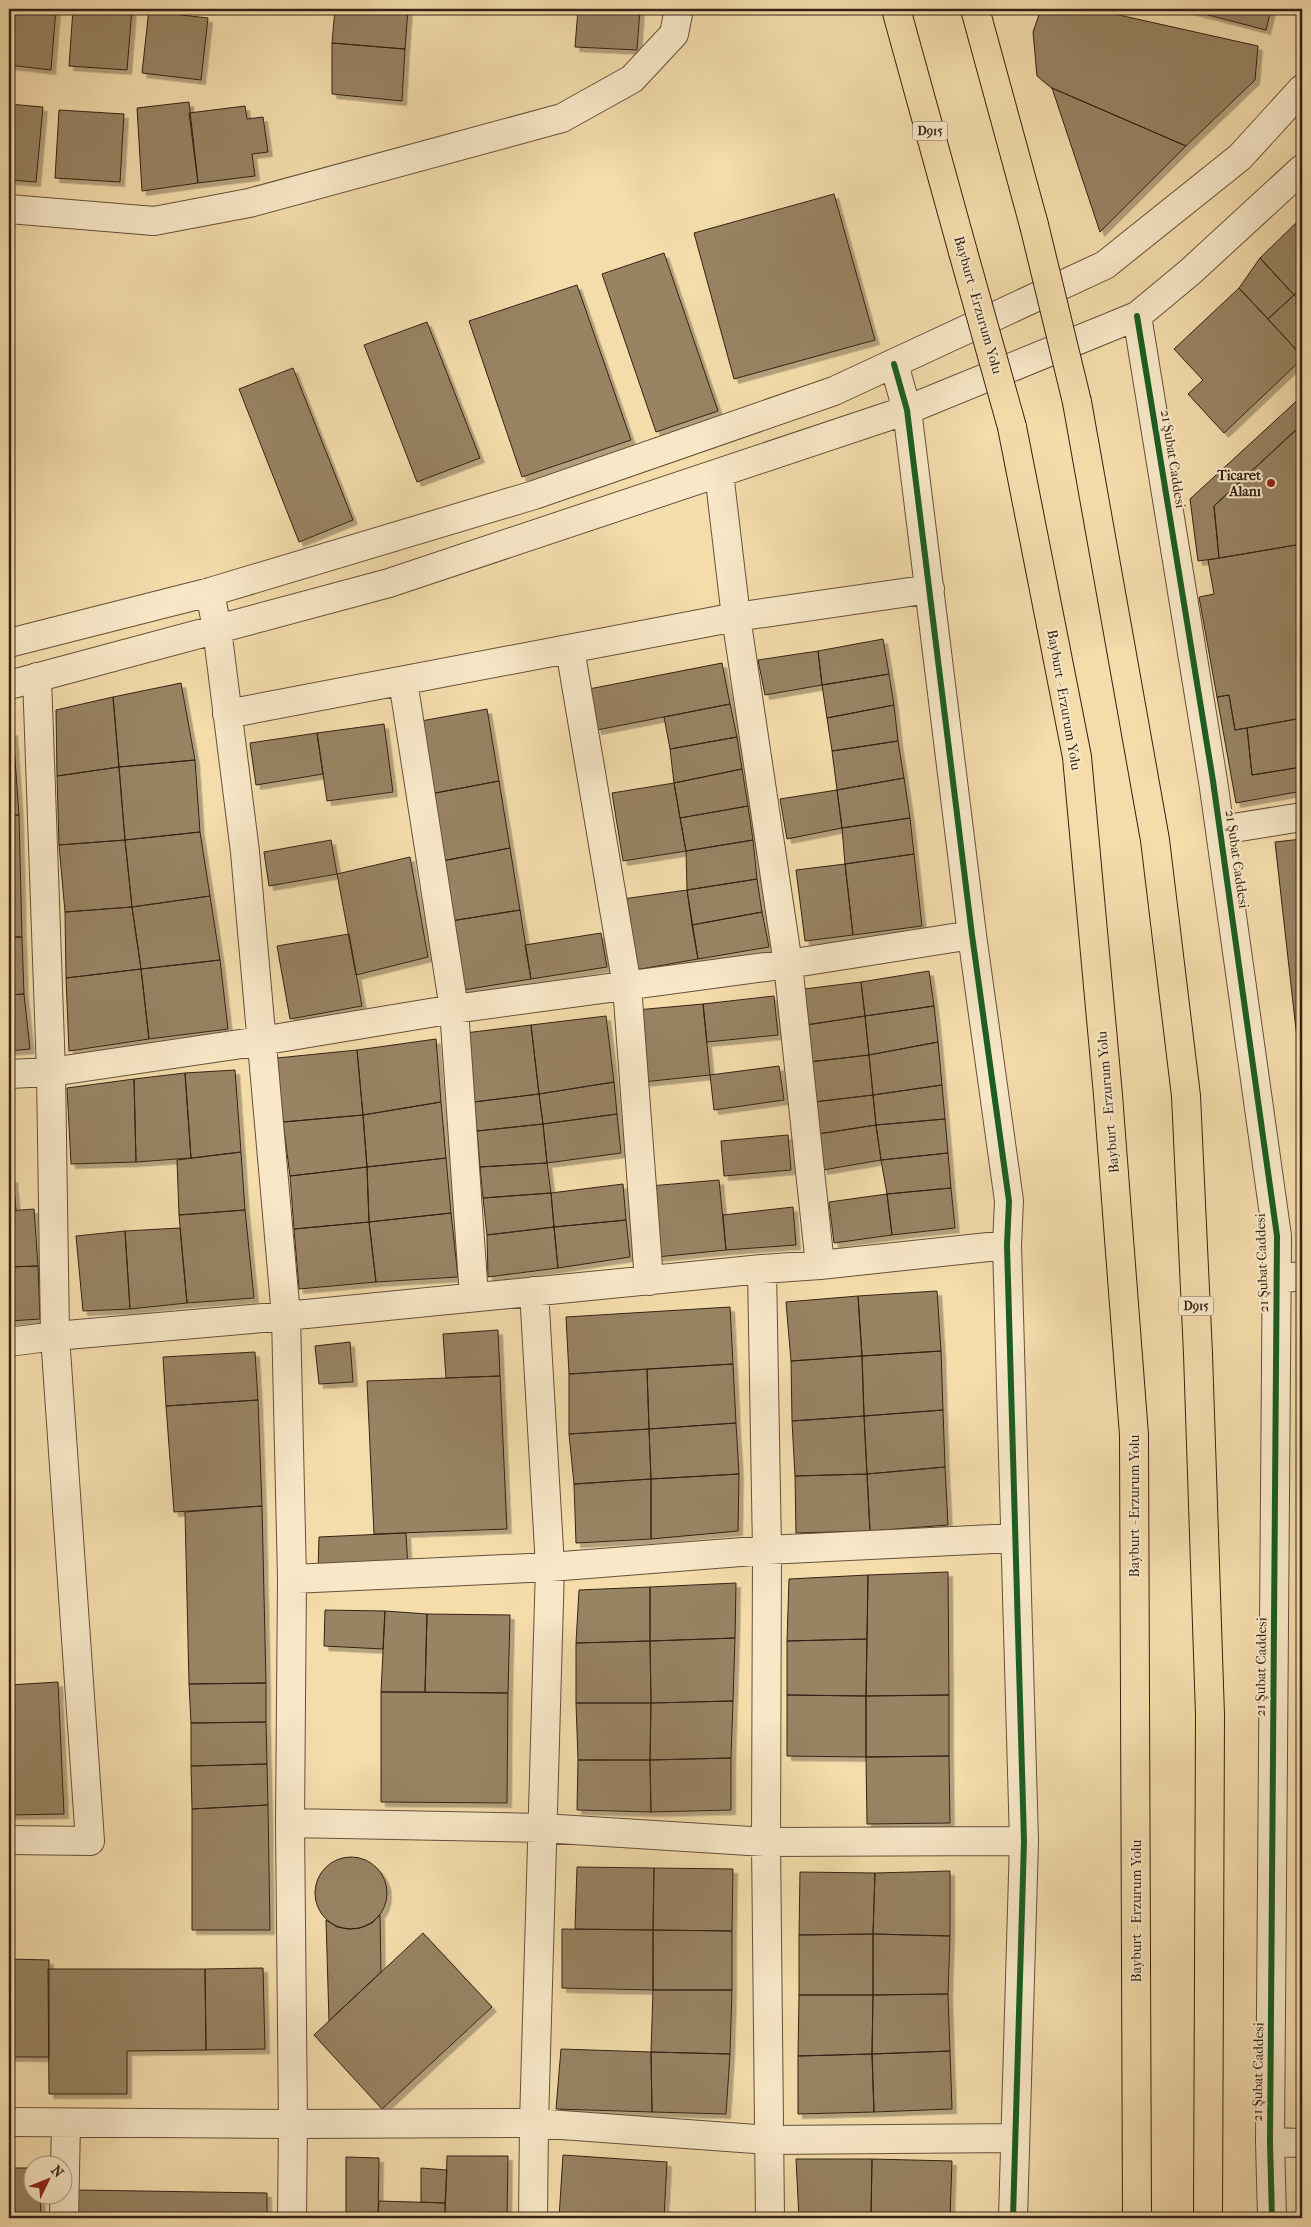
<svg xmlns="http://www.w3.org/2000/svg" width="1311" height="2227" viewBox="0 0 1311 2227" font-family="'IM FELL French Canon',serif">
<style>
.building{fill:#988363;stroke:#352214;filter:url(#shadow)}
.lines{fill:none;stroke-linecap:round;stroke-linejoin:round}
.minor-casing{stroke:#65503a;stroke-width:30}
.highway-casing{stroke:#352214;stroke-width:30}
.minor{stroke:#f8e8c8;stroke-width:28}
.highway{stroke:#f4dcab;stroke-width:28}
.highway-bridge-casing{stroke:#352214;stroke-width:30;stroke-linecap:butt}
.highway-bridge{stroke:#f4dcab;stroke-width:28}
.cycleway-casing{stroke:#f8e8c8;stroke-width:9}
.cycleway{stroke:#1b5e20;stroke-width:6}
.poi-dot{fill:#8f2418;stroke:#f8e8c8;stroke-width:2}
.labels{text-anchor:middle;dominant-baseline:central;stroke-width:4;stroke-linejoin:round;paint-order:stroke}
.shield{fill:#f8e8c8;stroke:#705d4a;stroke-width:1}
.shield-label{font-size:12px;font-weight:bold;fill:#352214}
.street-label{font-size:14px;fill:#352214;stroke:#f8e8c8}
.poi-label{font-size:14px;font-weight:bold;fill:#352214;stroke:#f8e8c8;text-anchor:end}
</style>
<defs>
<filter id="shadow"><feDropShadow dx="4.5" dy="4.5" stdDeviation="0" flood-color="#0004"/></filter>
</defs>
<rect width="100%" height="100%" fill="#f4dcab"/>
<filter id="stains"><feTurbulence type="fractalNoise" baseFrequency=".004" numOctaves="4"/><feColorMatrix values="0 0 0 0 .2 0 0 0 0 .09 0 0 0 0 .02 0 0 0 .5 -.17"/></filter>
<radialGradient id="worn" r=".72"><stop offset=".6" stop-color="#630" stop-opacity="0"/><stop offset="1" stop-color="#630" stop-opacity=".3"/></radialGradient>
<path class="building" d="M9 9H56L51 70 9 65Z
M73 9H132L127 70 69 66Z
M149 9H182L181 15 208 18 201 80 142 73Z
M335 9H408L405 49 332 43Z
M578 9H640L637 50 575 47Z
M1041 9H1092L1258 46 1255 80 1186 146 1052 88 1037 76 1033 32Z
M1185 9H1271L1266 30Z
M332 43 405 49 402 101 332 94Z
M1052 88 1186 146 1100 232Z
M189 102 198 183 142 191 137 108Z
M9 104 43 107 36 182 9 180Z
M245 106 247 119 263 117 268 152 252 154 255 176 198 183 189 113Z
M59 110 124 114 120 182 55 178Z
M834 194 875 340 734 379 694 233Z
M1299 220 1302 223V286L1294 295 1260 258Z
M664 253 718 411 656 432 602 274Z
M1260 258 1294 295 1268 319 1239 288Z
M577 285 631 440 522 477 469 321Z
M1302 286V303L1294 295Z
M1239 288 1302 356V359L1224 433 1188 394 1203 380 1174 349Z
M1294 295 1302 303V356L1268 319Z
M427 322 480 458 417 482 364 345Z
M293 368 353 520 299 542 239 389Z
M1302 396V424L1214 506 1219 558 1198 561 1190 499Z
M1297 429 1302 460V544L1219 558 1214 506Z
M1302 544V718L1235 730 1229 695 1217 697 1199 597 1214 594 1208 560Z
M883 639 889 674 822 685 818 651Z
M818 651 822 685 765 695 758 660Z
M722 663 730 704 597 730 589 689Z
M889 674 894 705 827 718 822 685Z
M181 683 195 760 119 767 113 697Z
M1229 695 1235 730 1247 728 1252 775 1302 767V791L1236 803 1217 697Z
M113 697 119 767 57 776 56 710Z
M730 704 737 737 670 749 664 717Z
M894 705 898 741 832 751 827 718Z
M487 709 499 781 430 794 421 721Z
M1302 718V767L1252 775 1247 728Z
M384 724 393 792 327 801 317 733Z
M13 731 19 815 9 816V733Z
M317 733 323 774 256 785 250 743Z
M737 737 742 769 674 783 670 749Z
M898 741 904 778 837 790 832 751Z
M195 760 200 832 125 840 119 767Z
M119 767 125 840 59 845 57 776Z
M742 769 748 806 680 818 674 783Z
M904 778 910 818 842 828 837 790Z
M499 781 510 848 442 861 430 794Z
M674 783 686 851 623 861 612 793Z
M837 790 842 828 787 839 780 799Z
M748 806 753 840 686 851 680 818Z
M19 815 22 937H9V816Z
M910 818 914 854 845 864 842 828Z
M200 832 210 896 132 907 125 840Z
M1302 839V1083L1275 842Z
M125 840 132 907 65 912 59 845Z
M331 840 337 874 269 886 264 852Z
M753 840 757 879 687 890 686 851Z
M510 848 520 910 451 921 442 861Z
M914 854 922 926 853 935 845 864Z
M410 857 428 957 356 975 337 874Z
M845 864 853 935 805 941 796 870Z
M757 879 762 912 692 925 687 890Z
M687 890 698 959 635 970 623 899Z
M210 896 220 960 141 969 132 907Z
M132 907 141 969 66 978 65 912Z
M520 910 531 979 463 990 451 921Z
M762 912 769 947 698 959 692 925Z
M601 933 607 967 531 979 525 945Z
M349 934 362 1006 290 1019 277 946Z
M9 937H22L24 994 9 995Z
M220 960 228 1029 149 1039 141 969Z
M141 969 149 1039 69 1051 66 978Z
M929 971 934 1006 865 1016 861 982Z
M861 982 865 1016 806 1025 804 989Z
M24 994 30 1049 9 1051V995Z
M774 996 778 1035 707 1042 703 1004Z
M703 1004 710 1075 643 1082 636 1010Z
M934 1006 938 1042 869 1055 865 1016Z
M606 1016 614 1082 539 1094 531 1025Z
M865 1016 869 1055 809 1062 806 1025Z
M531 1025 539 1094 474 1102 465 1033Z
M436 1039 441 1102 363 1115 357 1050Z
M938 1042 942 1085 873 1095 869 1055Z
M357 1050 363 1115 283 1122 277 1058Z
M869 1055 873 1095 814 1102 809 1062Z
M779 1066 784 1100 714 1110 710 1075Z
M235 1070 241 1152 191 1158 185 1073Z
M185 1073 191 1158 136 1162 134 1079Z
M134 1079 136 1162 71 1164 67 1088Z
M614 1082 617 1114 543 1124 539 1094Z
M942 1085 945 1119 876 1125 873 1095Z
M539 1094 543 1124 477 1131 474 1102Z
M873 1095 876 1125 818 1134 814 1102Z
M441 1102 446 1158 367 1167 363 1115Z
M617 1114 621 1153 547 1163 543 1124Z
M363 1115 367 1167 290 1176 283 1122Z
M945 1119 948 1153 881 1160 876 1125Z
M543 1124 547 1163 480 1167 477 1131Z
M876 1125 881 1160 823 1170 818 1134Z
M788 1135 791 1170 724 1176 721 1141Z
M241 1152 245 1210 179 1215 177 1160Z
M948 1153 951 1188 887 1194 881 1160Z
M446 1158 451 1213 369 1222 367 1167Z
M547 1163 551 1193 483 1198 480 1167Z
M367 1167 369 1222 294 1229 290 1176Z
M13 1178 16 1210 9 1211V1179Z
M719 1180 726 1250 657 1257 650 1186Z
M623 1184 626 1220 554 1227 551 1193Z
M951 1188 955 1228 892 1235 887 1194Z
M551 1193 554 1227 487 1235 483 1198Z
M887 1194 892 1235 834 1243 829 1202Z
M793 1207 796 1245 726 1250 723 1215Z
M34 1209 38 1266 9 1267V1211Z
M245 1210 254 1298 187 1303 179 1215Z
M451 1213 458 1277 376 1282 369 1222Z
M626 1220 630 1257 558 1268 554 1227Z
M369 1222 376 1282 299 1289 294 1229Z
M554 1227 558 1268 488 1277 487 1235Z
M180 1228 187 1303 130 1309 125 1231Z
M125 1231 130 1309 83 1311 76 1236Z
M38 1266 40 1319 9 1321V1267Z
M937 1291 941 1351 862 1356 858 1296Z
M858 1296 862 1356 791 1361 786 1302Z
M730 1307 733 1364 569 1374 566 1317Z
M498 1330 500 1376 446 1378 443 1334Z
M350 1342 353 1382 319 1384 315 1346Z
M941 1351 943 1410 864 1416 862 1356Z
M255 1352 258 1400 166 1406 163 1357Z
M862 1356 864 1416 792 1421 791 1361Z
M733 1364 736 1423 649 1429 647 1369Z
M647 1369 649 1429 569 1434V1374Z
M500 1376 507 1529 374 1534 367 1381Z
M258 1400 262 1506 174 1512 166 1406Z
M943 1410 945 1467 867 1474 864 1416Z
M864 1416 867 1474 795 1476 792 1421Z
M736 1423 739 1474 651 1479 649 1429Z
M649 1429 651 1479 574 1484 569 1434Z
M945 1467 948 1525 870 1531 867 1474Z
M739 1474 738 1531 651 1539V1479Z
M867 1474 870 1531 796 1533 795 1476Z
M651 1479V1539L576 1543 574 1484Z
M262 1506 266 1683 189 1684 185 1512Z
M406 1533 408 1568 318 1571 319 1537Z
M948 1572 949 1695 866 1696 868 1575Z
M868 1575 867 1639 787 1641 789 1579Z
M736 1583 735 1638 650 1641V1587Z
M650 1587V1641L576 1643 579 1590Z
M325 1610 385 1611 383 1649 324 1646Z
M385 1611 427 1614 425 1692H381Z
M427 1614 510 1615 508 1693 425 1692Z
M735 1638 733 1701 651 1703 650 1641Z
M867 1639 866 1696 787 1695V1641Z
M650 1641 651 1703H576V1643Z
M58 1682 64 1814 9 1815V1685Z
M266 1683V1722L191 1723 189 1684Z
M381 1692 508 1693 507 1803 381 1802Z
M787 1695 866 1696V1757L787 1756Z
M949 1695V1756L866 1757V1696Z
M733 1701 731 1758 650 1760 651 1703Z
M576 1703H651L650 1760H578Z
M266 1722 267 1764 191 1766V1723Z
M949 1756 950 1823 867 1824 866 1757Z
M731 1758V1810L651 1812 650 1760Z
M578 1760H650L651 1812 577 1810Z
M267 1764 268 1805 192 1809 191 1766Z
M268 1805 270 1930H192V1809Z
M315 1893a36 36 0 1 1 72 0a36 36 0 1 1-72 0Z
M577 1867 654 1868 653 1930 575 1929Z
M654 1868 733 1869 732 1931 653 1930Z
M950 1871V1936L873 1934 875 1873Z
M800 1872 875 1873 873 1934 799 1935Z
M380 1915 381 1972 329 2021 326 1920 337 1927 349 1929 360 1928 372 1923Z
M562 1929 653 1930V1990L562 1988Z
M653 1930 732 1931V1990H653Z
M423 1933 492 2007 382 2109 314 2035Z
M873 1934 950 1936 948 1994 873 1995Z
M873 1934V1995H799V1935Z
M9 1959 49 1960V2057H9Z
M1299 1963H1302V2060H1298Z
M263 1968 265 2049 206 2050 205 1969Z
M48 1969H205L206 2050 127 2051V2094H49Z
M653 1990H732L730 2054 651 2052Z
M948 1994 950 2051 872 2054 873 1995Z
M799 1995H873L872 2054 798 2056Z
M561 2049 651 2052 652 2112 556 2109Z
M950 2051 952 2109 874 2112 872 2054Z
M651 2052 730 2054 726 2114 652 2112Z
M872 2054 874 2112 798 2114V2056Z
M563 2155 667 2162 664 2218H559Z
M447 2156H508L507 2218H445Z
M346 2157 379 2158 378 2218H346Z
M796 2159H872L871 2218H799Z
M872 2159 952 2161 950 2218H871Z
M9 2168H32V2194H40L41 2218H9Z
M421 2168 447 2170 445 2203 421 2202Z
M1301 2169H1302V2218H1300Z
M77 2190 267 2193V2218H77Z
M379 2201 445 2203V2218H378Z"/>
<g class="lines">
<g class="minor-casing">
<path id="minor" d="M9 209 154 221 249 203 562 118 632 79 674 34 679 9
M1137 316 1213 781 1277 1236 1270 2142 1272 2218
M894 364 907 410 972 935 1009 1201 1007 1245 1024 1841 1013 2218
M719 473 736 617 788 964 820 1265
M210 592 217 629 245 852 286 1316 292 1579 290 1823 293 2124 292 2218
M9 643 210 592 534 495 834 391 1105 265 1240 157 1302 89
M570 649 627 986 649 1281
M403 681 454 1009 474 1297
M9 685 389 583 907 410 1137 316 1190 272 1302 169
M227 714 736 617 930 589
M1221 830 1302 817
M9 1074 51 1072 261 1041 454 1009 788 964 972 935
M762 1269 767 1550 766 1842 770 2218
M1277 1279 1302 1276
M9 1342 55 1336 286 1316 762 1269 820 1265 1007 1245
M292 1579 550 1567 767 1550 1014 1538
M290 1823 542 1828 766 1842 1024 1841
M9 1840 90 1841 55 1336 51 1072 37 677
M9 2122 293 2124 534 2123 769 2140 1015 2138
M1270 2142 1302 2143
M64 2218 66 2123
M533 2218 534 2123 550 1567 534 1291"/>
</g>
<g class="highway-casing">
<path id="highway" d="M896 9 963 252
M975 9 1034 225
M1077 402 1155 840 1186 1096 1198 1354 1210 1715 1208 2218
M1012 427 1077 757 1108 1095 1134 1435 1137 2218"/>
</g>
<use href="#minor" class="minor"/>
<use href="#highway" class="highway"/>
<g class="highway-bridge-casing">
<path id="highway-bridge" d="M1034 225 1077 402
M963 252 1012 427"/>
</g>
<use href="#highway-bridge" class="highway-bridge"/>
<g class="cycleway-casing">
<path id="cycleway" d="M1137 316 1213 781 1277 1236 1270 2142 1272 2218
M894 364 907 410 972 935 1009 1201 1007 1245 1024 1841 1013 2218"/>
</g>
<use href="#cycleway" class="cycleway"/>
</g>
<circle class="poi-dot" cx="1271" cy="483" r="5"/>
<g class="labels">
<g class="shield">
<rect x="912.5" y="121.5" width="35" height="19" rx="4"/>
<rect x="1178.5" y="1296.5" width="35" height="19" rx="4"/>
</g>
<g class="shield-label">
<text x="930" y="131">D915</text>
<text x="1196" y="1306">D915</text>
</g>
<g class="street-label">
<text transform="translate(978 305) rotate(74)">Bayburt - Erzurum Yolu</text>
<text transform="translate(1173 459) rotate(81)">21 Şubat Caddesi</text>
<text transform="translate(1064 700) rotate(80)">Bayburt - Erzurum Yolu</text>
<text transform="translate(1237 859) rotate(82)">21 Şubat Caddesi</text>
<text transform="translate(1108 1102) rotate(-95)">Bayburt - Erzurum Yolu</text>
<text transform="translate(1262 1263) rotate(-92)">21 Şubat Caddesi</text>
<text transform="translate(1134 1506) rotate(-90)">Bayburt - Erzurum Yolu</text>
<text transform="translate(1261 1667) rotate(-89)">21 Şubat Caddesi</text>
<text transform="translate(1136 1911) rotate(-90)">Bayburt - Erzurum Yolu</text>
<text transform="translate(1258 2072) rotate(-89)">21 Şubat Caddesi</text>
</g>
<g class="poi-label">
<text x="1261" y="475">Ticaret<tspan x="1261" dy="16">Alanı</tspan></text>
</g>
</g>
<rect width="1311" height="2227" fill="none" stroke="#f4dcab" stroke-width="30"/>
<rect x="10" y="10" width="1291" height="2207" fill="none" stroke="#352214" stroke-width="2.5"/>
<rect x="15" y="15" width="1281" height="2197" fill="none" stroke="#352214"/>
<g transform="translate(48 2180) rotate(47)"><circle r="24" fill="#f8e8c8" stroke="#aa9980"/>
<path d="M0-4L9 19L0 12L-9 19Z" fill="#8f2418"/>
<text y="-8" font-size="14" font-weight="bold" text-anchor="middle" fill="#352214">N</text>
</g>
<rect width="100%" height="100%" filter="url(#stains)"/>
<rect width="100%" height="100%" fill="url(#worn)"/>
</svg>
